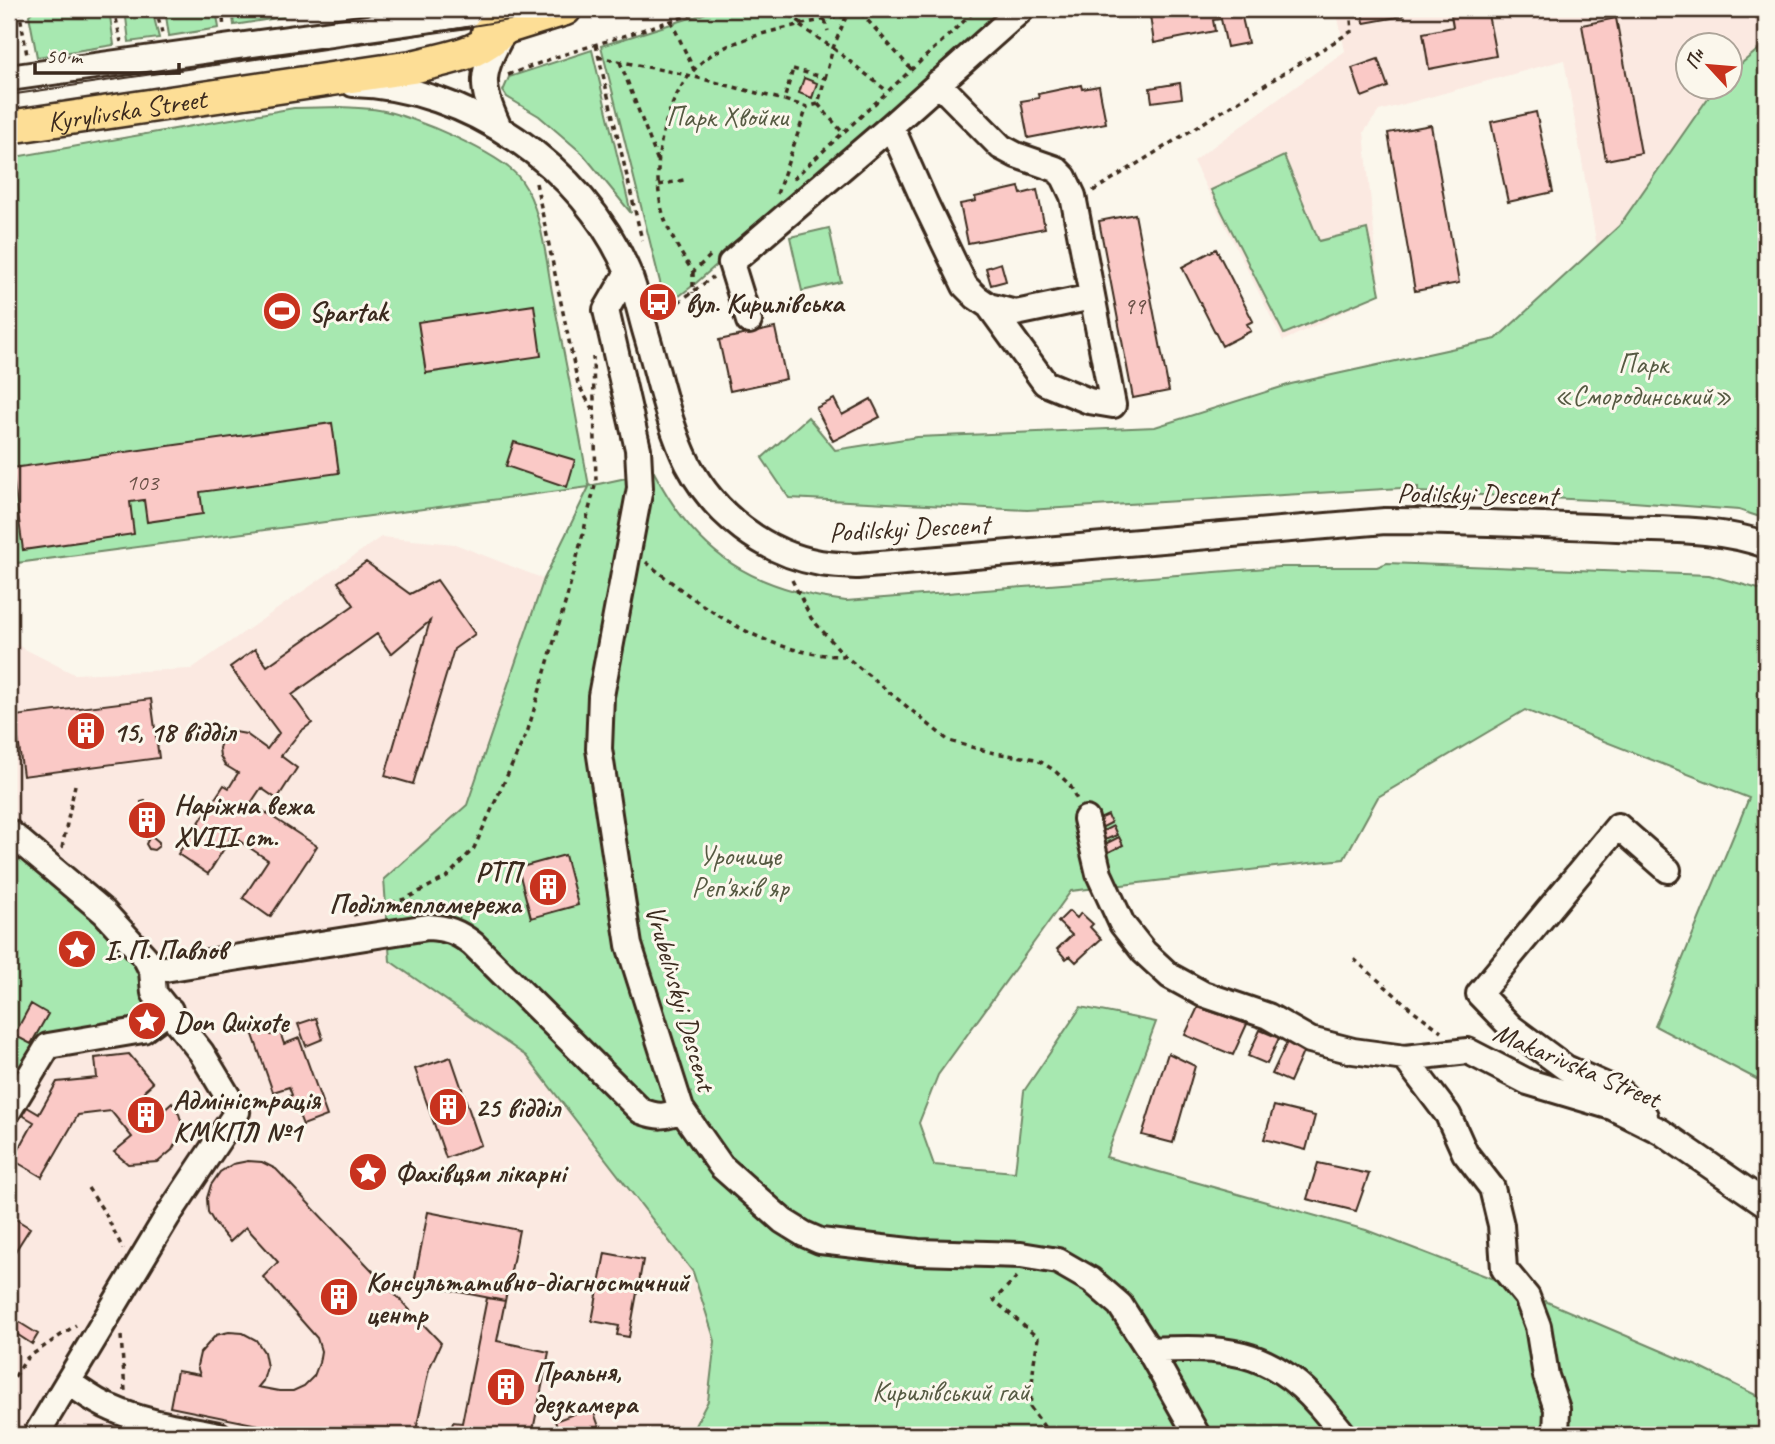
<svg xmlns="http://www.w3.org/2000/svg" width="1775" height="1444" viewBox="0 0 1775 1444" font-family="Caveat,sans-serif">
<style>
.built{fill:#fbe9e1;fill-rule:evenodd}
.green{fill:#a7e8b0;stroke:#718967;stroke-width:2}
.building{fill:#fac9c6;stroke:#3b2a1e;stroke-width:2}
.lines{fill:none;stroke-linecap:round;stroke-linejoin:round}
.minor-casing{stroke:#3b2a1e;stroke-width:30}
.major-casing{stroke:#3b2a1e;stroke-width:37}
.path{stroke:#3b2a1e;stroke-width:3.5;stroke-dasharray:5 5;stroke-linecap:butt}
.minor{stroke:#fbf7ec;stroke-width:24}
.major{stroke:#fdde96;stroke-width:32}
.tram{stroke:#3b2a1e;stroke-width:2}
.labels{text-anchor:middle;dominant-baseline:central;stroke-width:6;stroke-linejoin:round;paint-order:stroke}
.number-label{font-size:24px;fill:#6b5248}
.street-label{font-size:28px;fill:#3b2a1e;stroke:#fbf7ec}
.park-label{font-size:28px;fill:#565a42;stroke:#fbf7ec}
.poi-label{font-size:28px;font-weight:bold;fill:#3b2a1e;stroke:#fbf7ec;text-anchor:start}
</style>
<rect width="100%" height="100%" fill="#fbf7ec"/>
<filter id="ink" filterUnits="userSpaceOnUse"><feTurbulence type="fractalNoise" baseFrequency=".0143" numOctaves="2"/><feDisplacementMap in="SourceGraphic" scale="14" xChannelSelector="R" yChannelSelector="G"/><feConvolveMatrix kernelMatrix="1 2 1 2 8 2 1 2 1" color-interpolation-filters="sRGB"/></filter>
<g filter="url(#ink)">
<path class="built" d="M1336 9H1766V76L1599 248 1597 246 1564 60 1379 111 1364 132 1380 294 1283 341 1193 161 1345 51ZM1688 46H1730V88H1688Z
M381 537 455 544 544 579 466 806 384 879 390 961 526 1056 693 1272 715 1341 708 1401 690 1435H9V641L74 674 191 669Z"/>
<path class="green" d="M35 9H109L114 45 37 57 29 15Z
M125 9H152L159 38 129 42Z
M165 9H216L219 28 169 36Z
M232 9H282L284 17 234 25Z
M719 9H1004L695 284 666 306 601 46Z
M1766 43V519L1739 510 1633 502 1418 492V487L1027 510 789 498 762 458 808 417 835 450 917 437 1155 427 1291 384 1496 339 1619 226 1715 88H1730V73Z
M592 50 631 213 583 154 539 116 507 97 503 91 509 77Z
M342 107C354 108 367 108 379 110 411 115 503 154 521 180 541 207 546 259 552 292 565 357 577 421 589 486L654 472C697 556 755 590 846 601L1279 567H1377L1387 563 1709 575 1766 591V1084L1655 1026 1749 798 1525 710 1378 797 1344 859 1071 891 938 1075 919 1123 934 1165 1015 1172 1024 1091 1081 1007 1156 1022 1106 1157 1366 1230 1496 1280 1697 1366 1766 1400V1435H690L708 1401 715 1341 693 1272 526 1056 390 961 384 879 467 805 544 579 589 487 9 564V158L294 108Z
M1284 156 1319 241 1367 229 1380 294 1284 334 1211 190Z
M829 228 841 282 802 291 790 237Z
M9 844 83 905 146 971 160 1008 140 1022 80 1034 9 1098Z"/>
<path class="building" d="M1149 9H1240L1248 43 1227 47 1221 19 1213 20 1215 31 1154 43Z
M1362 9H1402L1403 16 1364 23Z
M1450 9H1487L1496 56 1429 69 1423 33 1453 27Z
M1616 18 1641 153 1606 160 1582 25Z
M1378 59 1388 87 1362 97 1352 68Z
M804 78 817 83 812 98 799 93Z
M1180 83 1182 98 1152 102 1150 88Z
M1081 85 1082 89 1099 86 1106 123 1028 138 1021 101 1039 98 1038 94Z
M1536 112 1553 192 1508 202 1491 122Z
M1431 125 1459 283 1415 291 1388 133Z
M1019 187 1021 194 1037 190 1045 228 968 243 960 204 976 201 975 197Z
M1135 214 1169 391 1133 398 1099 221Z
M1216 249 1253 321 1247 324 1251 331 1222 346 1182 267Z
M1001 263 1006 281 991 285 986 268Z
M534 305 541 356 426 373 418 322Z
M775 328 786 379 730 391 719 340Z
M834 399 842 415 871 399 880 417 833 441 816 408Z
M332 423 339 473 200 492 203 514 147 522 144 500 130 502 134 534 23 550 12 468Z
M514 442 575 460 567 487 506 466Z
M366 562 410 594 437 580 475 634 454 649 413 784 385 776 430 621 391 654 377 634 292 695 312 723 301 731 281 756 297 768 277 799 261 788 251 803 317 846 270 917 243 898 268 860 232 836 208 874 178 854 224 785 229 788 238 773 225 765 220 756 219 748 222 740 228 734 235 732 246 734 267 749 279 733 230 667 255 649 267 666 354 605 338 582Z
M151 699 159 758 23 776 15 716Z
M145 801 153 837 159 842V846L154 850 149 849 146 844 149 838 141 802Z
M1108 815 1111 823 1097 830 1093 822Z
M1113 826 1117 835 1100 842 1097 834Z
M1119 837 1123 845 1107 853 1103 845Z
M565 855 578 905 531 918 518 868Z
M1069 911 1077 918 1081 913 1093 924 1090 927 1101 939 1076 962 1070 956 1066 959 1057 949 1072 935 1058 922Z
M31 1004 48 1014 31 1044 14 1035Z
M1198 1007 1247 1024 1233 1055 1185 1035Z
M316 1018 323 1039 306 1046 298 1024Z
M268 1027 271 1035 280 1032 284 1044 299 1038 327 1116 303 1125 295 1105 287 1108 284 1099 292 1095 289 1087 273 1092 252 1032Z
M1260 1030 1279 1038 1267 1064 1248 1056Z
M1288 1040 1305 1048 1290 1082 1272 1074Z
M1168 1053 1195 1066 1173 1143 1142 1135Z
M129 1054 153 1083 144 1091 162 1112 172 1103 179 1114 182 1124 180 1135 172 1150 158 1162 128 1164 114 1152 132 1137 111 1111 78 1115 42 1177 13 1160 34 1122 17 1112 22 1104 39 1114 57 1082 97 1078 95 1058Z
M451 1057 481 1145 446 1158 415 1069Z
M1274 1106 1315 1116 1306 1150 1264 1139Z
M248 1161 262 1162 276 1169 441 1343 429 1369 415 1435 386 1432 385 1435H307L170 1407 177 1371 200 1375 197 1366 200 1353 216 1335 229 1332 243 1333 256 1340 264 1352 267 1367 263 1381 258 1387 279 1391H293L304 1386 314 1376 319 1363 321 1351 317 1338 263 1277 278 1262 246 1227 230 1242 215 1224 208 1212 207 1198 211 1185 220 1172 233 1164Z
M1318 1163 1369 1174 1356 1211 1307 1199Z
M428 1212 519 1230 505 1301 414 1283Z
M9 1215 30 1228 9 1261Z
M605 1253 643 1260 629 1337 617 1335 619 1326 592 1321Z
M487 1298 505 1301 497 1341 549 1352 532 1435H450L453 1422 462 1423Z
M9 1316 38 1334 32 1344 9 1329Z
M592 1407 602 1435H560L555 1421Z"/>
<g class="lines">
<g class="minor-casing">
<path id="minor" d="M9 78 504 9
M938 83 1001 147 1016 155 1056 169 1064 177 1073 196 1113 405 1089 401 1045 383 989 306
M353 84C467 87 583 166 628 272 636 291 640 313 646 333 659 376 668 424 688 464 714 514 764 553 820 563 832 565 844 565 857 566L1385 521C1463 521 1540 525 1617 528 1666 530 1719 528 1766 545
M891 126 926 205 965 286 976 297 989 306 1016 313 1092 297
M499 128C479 84 480 74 504 31
M628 272 606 310 638 449 640 488 601 696 599 749 629 945 681 1109 721 1166 783 1221 804 1234 820 1241 918 1252 1021 1255 1058 1261 1091 1280 1120 1305 1149 1350 1197 1435
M749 321 731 263 891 126 1022 9
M1086 819 1099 874 1122 924 1144 952 1170 976 1203 994 1268 1016 1310 1040 1353 1051 1405 1058 1468 1051 1528 1082 1612 1107 1660 1131 1766 1204
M9 832 104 912 145 957 152 971 154 993 201 1052 237 1112 167 1217 36 1435
M152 971 428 927C447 928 458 932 473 944L641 1111C657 1117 666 1118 681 1109
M1405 1058 1448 1115 1465 1153 1492 1188 1501 1225 1504 1269 1527 1297 1538 1326 1546 1376 1557 1409 1556 1435
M9 1110 48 1046 143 1030 170 1010
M1645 1116 1620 1092 1566 1068 1512 1028 1479 994 1618 826 1668 870
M1149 1350C1223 1347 1268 1347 1320 1406 1328 1416 1337 1425 1344 1435
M68 1382C82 1391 95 1402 111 1408 144 1423 184 1428 219 1435"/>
</g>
<g class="major-casing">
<g id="major">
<path d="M488 33 565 9"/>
<path id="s1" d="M9 127 412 67C455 56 476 57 508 25"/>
</g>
</g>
<path class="path" d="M19 9 27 55
M114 9 121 42
M156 9 163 37
M222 9 224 28
M288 9 290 19
M781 9 803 24
M861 13 911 69
M825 20 828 31
M671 21 694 70
M800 26 833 48 887 91
M596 45 642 240
M598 57 687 75 784 100
M620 62 659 164
M793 69 825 78 818 104 807 107 784 100Z
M508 75 553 58 709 9
M825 78 833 48 846 17
M818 104 843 133
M793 179 977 9
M536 183 578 384 594 412
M659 185 688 179
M1093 191 1352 31 1350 9
M777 194 807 107
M710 256 693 272C682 255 672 239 665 220 647 169 664 86 711 55 752 29 833 19 881 9
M693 272V293
M662 314 713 277
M646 562C704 609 766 656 845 656
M792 580 811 618 845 656 949 741 994 753 1036 759 1054 770 1070 785 1078 802
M62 848 75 785
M353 915 405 899 447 877 474 848 528 730 567 597 596 482 593 357
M66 948a11 11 0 1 1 22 0a11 11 0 1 1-22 0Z
M1354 959 1410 1008 1441 1031
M88 1188 105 1213 123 1249
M1017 1277 994 1300 1038 1338 1034 1362 1030 1407 1050 1435
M121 1336 125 1391
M9 1385 27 1358 76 1325"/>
<use href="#minor" class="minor"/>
<use href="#major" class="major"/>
<path class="tram" d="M9 95 393 39 576 9"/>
</g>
</g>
<defs>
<g id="bus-disc" transform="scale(2.0125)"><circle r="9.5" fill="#c8321e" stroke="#fbf7ec"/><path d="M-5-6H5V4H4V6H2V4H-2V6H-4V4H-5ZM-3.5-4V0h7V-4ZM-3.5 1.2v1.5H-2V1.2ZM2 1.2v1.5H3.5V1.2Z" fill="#fff"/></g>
<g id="stadium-disc" transform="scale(2.0125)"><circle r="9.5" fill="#c8321e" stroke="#fbf7ec"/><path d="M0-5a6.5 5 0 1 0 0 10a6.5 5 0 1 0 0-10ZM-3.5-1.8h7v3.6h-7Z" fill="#fff"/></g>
<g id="building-disc" transform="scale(2.0125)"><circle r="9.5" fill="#c8321e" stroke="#fbf7ec"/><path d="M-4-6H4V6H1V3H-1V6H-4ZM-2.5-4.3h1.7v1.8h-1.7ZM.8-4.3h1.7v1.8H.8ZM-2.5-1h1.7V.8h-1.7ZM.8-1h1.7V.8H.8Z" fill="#fff"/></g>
<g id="sight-disc" transform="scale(2.0125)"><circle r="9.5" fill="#c8321e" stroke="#fbf7ec"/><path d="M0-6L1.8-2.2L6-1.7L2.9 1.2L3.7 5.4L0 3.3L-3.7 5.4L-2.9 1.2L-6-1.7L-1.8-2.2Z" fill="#fff"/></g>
</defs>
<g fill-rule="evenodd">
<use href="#bus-disc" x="658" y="302"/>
<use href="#stadium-disc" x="282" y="311"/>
<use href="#building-disc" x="86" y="731"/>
<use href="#building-disc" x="147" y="820"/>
<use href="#building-disc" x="548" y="887"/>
<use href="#sight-disc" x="77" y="949"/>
<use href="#sight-disc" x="147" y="1021"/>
<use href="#building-disc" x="448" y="1107"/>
<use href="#building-disc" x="146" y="1115"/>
<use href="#sight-disc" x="368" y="1172"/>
<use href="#building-disc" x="339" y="1297"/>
<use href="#building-disc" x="506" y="1387"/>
</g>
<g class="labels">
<g class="number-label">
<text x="1134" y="306">99</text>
<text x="142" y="482">103</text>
</g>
<g class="street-label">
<text stroke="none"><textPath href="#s1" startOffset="119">Kyrylivska Street</textPath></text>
<text transform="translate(1477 494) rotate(1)">Podilskyi Descent</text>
<text transform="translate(909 528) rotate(-3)">Podilskyi Descent</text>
<text transform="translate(681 998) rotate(74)">Vrubelivskyi Descent</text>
<text transform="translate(1577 1065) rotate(23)">Makarivska Street</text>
</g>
<g class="park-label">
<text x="727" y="116">Парк Хвойки</text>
<text x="1643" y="363">Парк<tspan x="1643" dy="32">«Смородинський»</tspan></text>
<text x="740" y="855">Урочище<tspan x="740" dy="32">Реп'яхів яр</tspan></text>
<text x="951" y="1391">Кирилівський гай</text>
</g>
<g class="poi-label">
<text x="685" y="302">вул. Кирилівська</text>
<text x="309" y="311">Spartak</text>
<text x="113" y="731">15, 18 відділ</text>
<text x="174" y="804">Наріжна вежа<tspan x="174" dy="32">XVIII ст.</tspan></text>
<text x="521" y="871" text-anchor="end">РТП<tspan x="521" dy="32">Поділтепломережа</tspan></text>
<text x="104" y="949">І. П. Павлов</text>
<text x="174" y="1021">Don Quixote</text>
<text x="173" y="1099">Адміністрація<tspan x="173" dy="32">КМКПЛ №1</tspan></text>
<text x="475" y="1107">25 відділ</text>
<text x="395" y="1172">Фахівцям лікарні</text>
<text x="366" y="1281">Консультативно-діагностичний<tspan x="366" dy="32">центр</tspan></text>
<text x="533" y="1371">Пральня,<tspan x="533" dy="32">дезкамера</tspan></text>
</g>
</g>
<rect width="1775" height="1444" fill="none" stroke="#fbf7ec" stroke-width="35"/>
<rect x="18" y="18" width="1740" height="1409" fill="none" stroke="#3b2a1e" stroke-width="2.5" filter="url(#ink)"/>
<g transform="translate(1709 66) rotate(296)"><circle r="33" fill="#fbf7ec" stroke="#aea59a" stroke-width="2"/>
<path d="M0-5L12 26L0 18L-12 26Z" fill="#c8321e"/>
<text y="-10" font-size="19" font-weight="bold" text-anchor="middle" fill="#3b2a1e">Пн</text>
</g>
<path d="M35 63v10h144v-10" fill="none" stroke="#3b2a1e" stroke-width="3.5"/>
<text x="46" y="63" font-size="21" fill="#3b2a1e" stroke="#fbf7ec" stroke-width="5" paint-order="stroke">50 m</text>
</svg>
